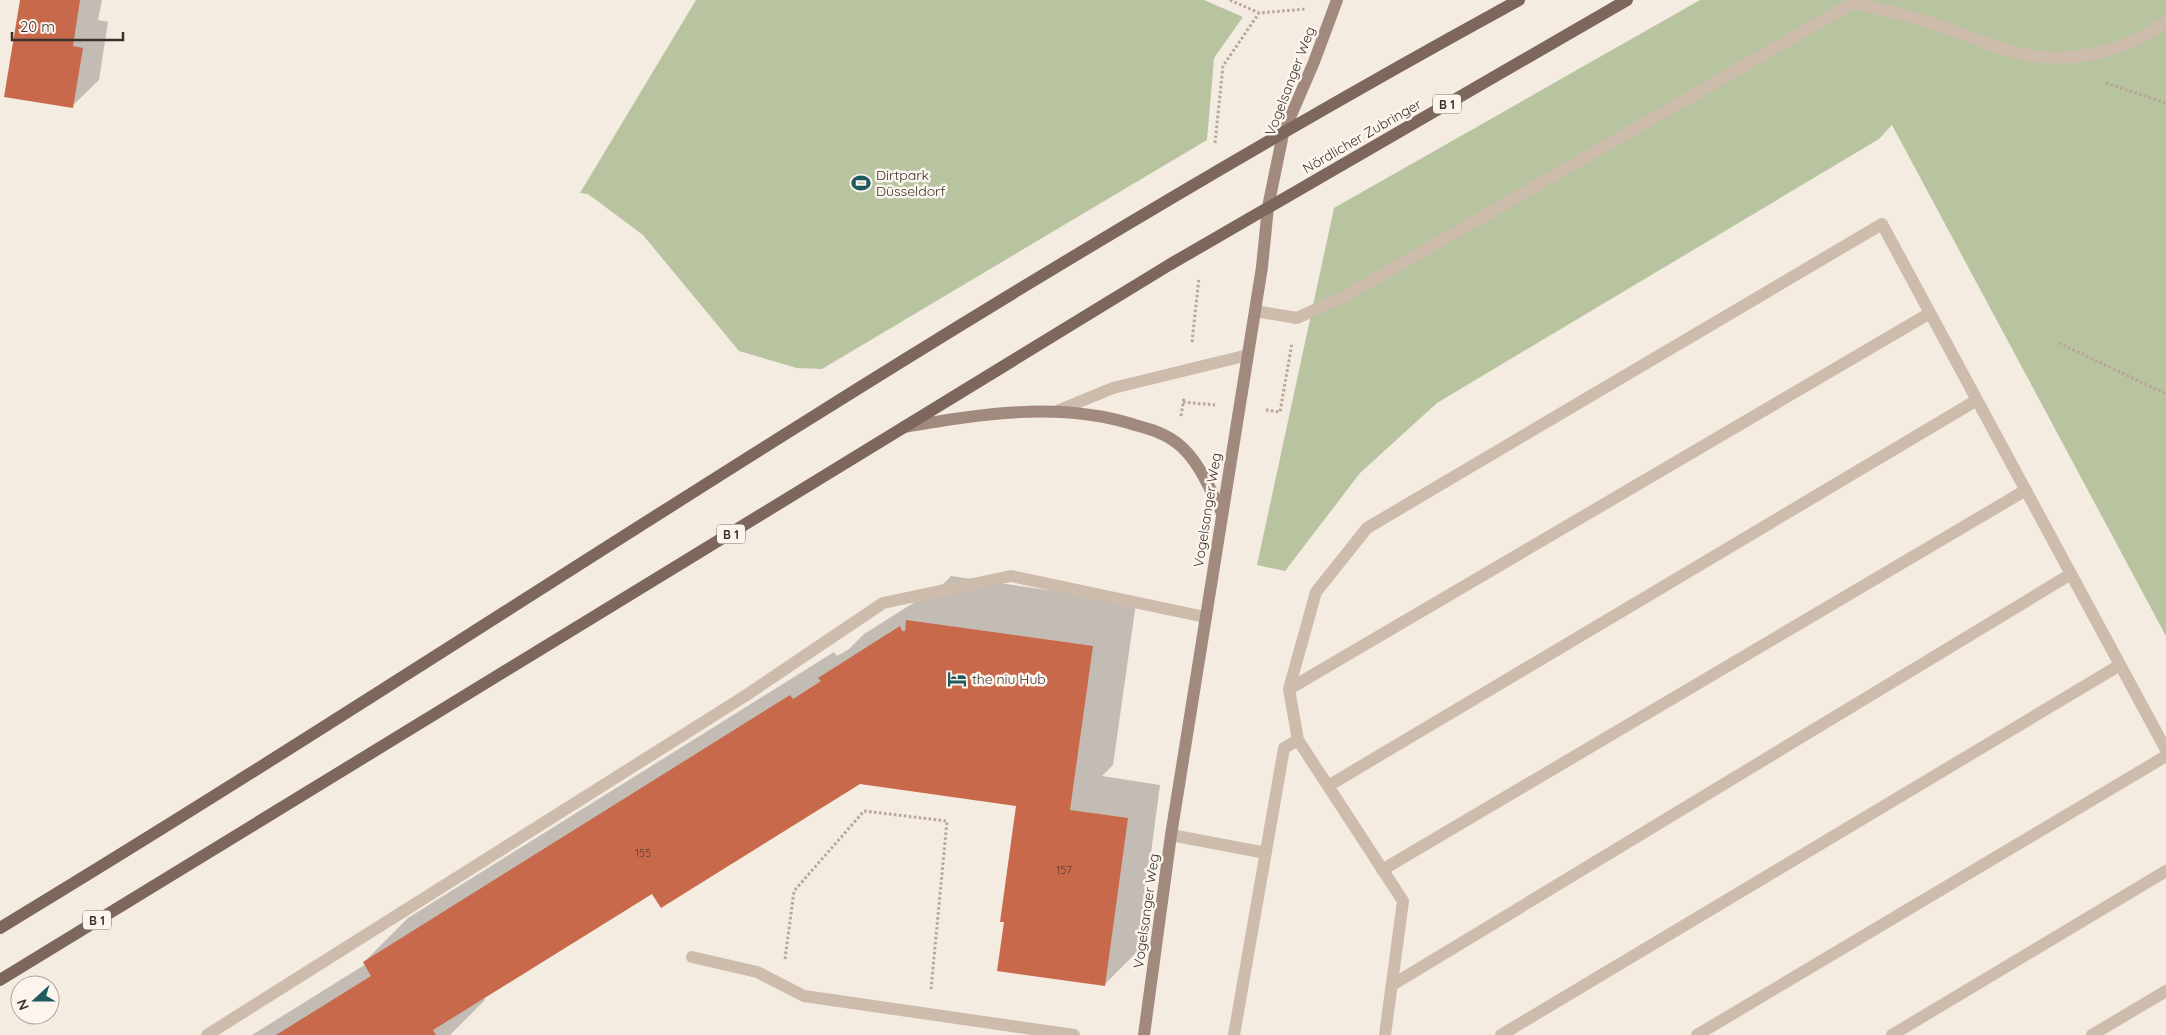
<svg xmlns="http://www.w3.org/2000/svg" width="2166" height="1035" viewBox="0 0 2166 1035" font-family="Quicksand,sans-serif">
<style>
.green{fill:#b8c4a0}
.shadow{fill:#0003}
.building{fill:#c8694b}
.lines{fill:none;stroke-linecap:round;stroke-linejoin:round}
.path{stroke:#b9a596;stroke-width:3;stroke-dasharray:2.5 2.5;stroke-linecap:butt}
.lane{stroke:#cdbbac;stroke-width:12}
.secondary{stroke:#a18a7d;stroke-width:12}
.primary{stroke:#7d675c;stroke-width:12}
.labels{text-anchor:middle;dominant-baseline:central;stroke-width:5;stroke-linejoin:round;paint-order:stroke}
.number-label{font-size:11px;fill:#5e3e33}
.shield{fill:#fbf5ee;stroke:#756b66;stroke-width:1}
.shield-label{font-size:12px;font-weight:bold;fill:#3b302b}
.street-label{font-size:14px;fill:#3b302b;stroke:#fbf5ee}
.poi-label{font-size:14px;fill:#3b302b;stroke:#fbf5ee;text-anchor:start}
</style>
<rect width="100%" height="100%" fill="#f4ebe1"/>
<path class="green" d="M696 0H1204L1243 17 1214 58 1207 140 822 369 797 368 739 351 643 235 588 194 580 193Z
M1700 0H2166V636L1892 125 1879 139 1437 403 1360 473 1285 571 1257 565 1334 208Z"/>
<path class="shadow" d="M21 0H102L98 20 108 22 99 80 72 106Z
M951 576 1136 603 1113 765 1102 776 1160 785 1138 951 1104 985 1018 802 860 782 652 892 484 997 485 1000 450 1035H252L366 964 364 962 408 918 834 652 837 656 849 649 864 634 942 585Z"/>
<path class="building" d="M20 0H80L73 46 83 48 73 108 4 97Z
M906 620 1093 646 1070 810 1128 818 1105 986 997 971 1004 922H1000L1016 806 860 784 661 908 652 894 433 1030 436 1035H276L371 976 363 962 790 695 793 699 821 681 818 678 900 626 902 631H905Z"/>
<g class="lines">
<path class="path" d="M1230 0 1259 13 1306 9
M2106 83 2166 103
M1215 143 1223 66 1259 13
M1192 342 1199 278
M2059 343 2166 394
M1183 402 1215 405
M1266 410 1280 412 1292 343
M1181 416 1184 397
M785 959 794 891 864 811 947 821 931 989"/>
<path class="lane" d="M1853 3C1879 9 1906 14 1931 23 1955 31 1979 41 2003 49 2060 67 2118 56 2166 22
M1255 311 1297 318 1347 295 1858 0
M1057 411 1113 388 1248 355
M1289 689 1930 313
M1298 740 1289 689 1316 592 1367 528 1882 224 2166 750
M1328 786 1977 400
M1171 835 1266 853
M1382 870 2026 490
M692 957 757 972 804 996 1074 1035
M1392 985 2071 574
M207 1035 745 696 883 603 1011 576 1205 617
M1234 1035 1284 748 1298 740 1403 901 1385 1035
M1501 1035 2120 665
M1697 1035 2166 756
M1892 1035 2166 871
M2092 1035 2166 991"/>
<path class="secondary" d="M904 427C981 414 1059 401 1135 425 1150 429 1164 433 1177 443 1198 459 1210 489 1222 513
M1144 1035 1171 835 1262 267 1268 207 1283 134 1314 62 1337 0"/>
<path class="primary" d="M0 928C268 766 530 594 795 428 1032 279 1274 134 1519 0
M0 980 1169 265 1627 0"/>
</g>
<defs>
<g id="stadium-bare" transform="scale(1.5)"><path d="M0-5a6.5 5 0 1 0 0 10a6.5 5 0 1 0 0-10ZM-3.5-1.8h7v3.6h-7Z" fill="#1f5a5e" stroke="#fbf5ee" stroke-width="2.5" paint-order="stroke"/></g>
<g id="hotel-bare" transform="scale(1.5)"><path d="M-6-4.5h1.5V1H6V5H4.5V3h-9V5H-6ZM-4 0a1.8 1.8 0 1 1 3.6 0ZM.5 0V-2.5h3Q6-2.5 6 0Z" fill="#1f5a5e" stroke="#fbf5ee" stroke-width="2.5" paint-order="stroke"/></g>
</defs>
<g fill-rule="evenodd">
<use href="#stadium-bare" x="861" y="183"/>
<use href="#hotel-bare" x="957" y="679"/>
</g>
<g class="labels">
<g class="number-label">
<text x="643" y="853">155</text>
<text x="1064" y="870">157</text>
</g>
<g class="shield">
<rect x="1433" y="94.5" width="28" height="19" rx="4"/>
<rect x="717" y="524.5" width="28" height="19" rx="4"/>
<rect x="83" y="910.5" width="28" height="19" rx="4"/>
</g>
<g class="shield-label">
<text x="1447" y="104">B 1</text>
<text x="731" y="534">B 1</text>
<text x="97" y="920">B 1</text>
</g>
<g class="street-label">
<text transform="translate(1290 81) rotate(-69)">Vogelsanger Weg</text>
<text transform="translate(1362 136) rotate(-30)">Nördlicher Zubringer</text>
<text transform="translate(1207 510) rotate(-81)">Vogelsanger Weg</text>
<text transform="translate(1146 911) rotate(-82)">Vogelsanger Weg</text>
</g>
<g class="poi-label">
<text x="876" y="175">Dirtpark<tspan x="876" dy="16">Düsseldorf</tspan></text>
<text x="972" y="679">the niu Hub</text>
</g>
</g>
<g transform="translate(35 1000) rotate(249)"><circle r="24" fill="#fbf5ee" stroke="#aea6a0"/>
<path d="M0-4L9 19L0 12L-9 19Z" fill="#1f5a5e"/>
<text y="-8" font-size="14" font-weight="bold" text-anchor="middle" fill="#3b302b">N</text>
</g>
<path d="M12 32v8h111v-8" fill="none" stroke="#3b302b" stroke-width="2.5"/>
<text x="20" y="32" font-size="15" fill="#3b302b" stroke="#fbf5ee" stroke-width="4" paint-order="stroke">20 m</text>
</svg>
